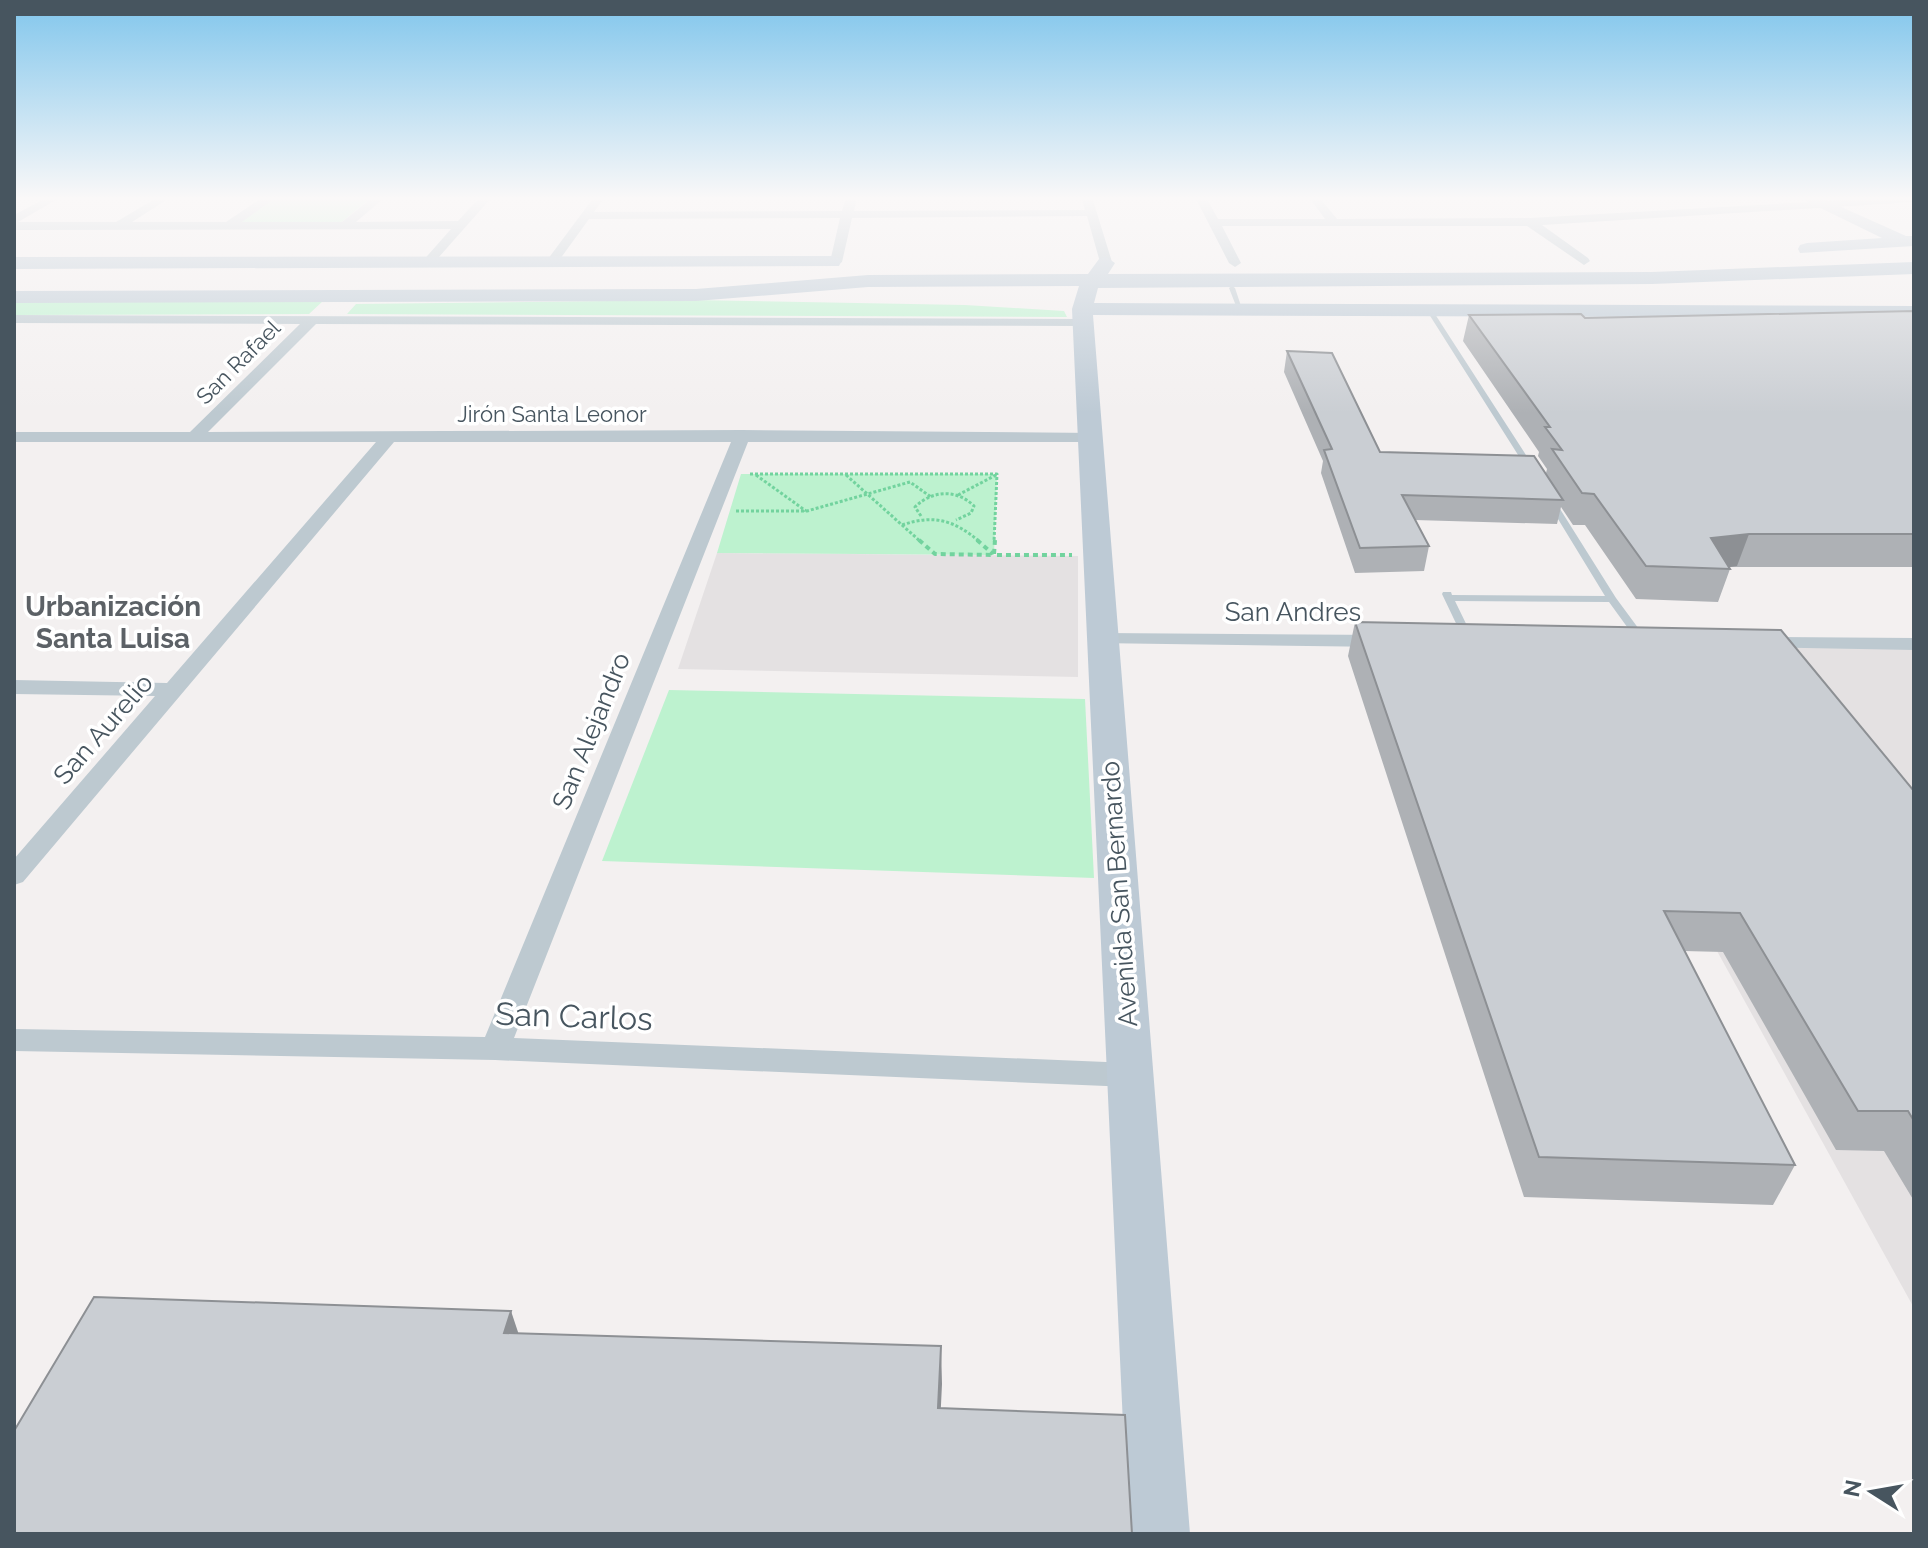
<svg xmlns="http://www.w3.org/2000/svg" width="1928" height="1548" viewBox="0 0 1928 1548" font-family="Raleway,sans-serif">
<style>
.education{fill:#e4e1e2}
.green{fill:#bdf2cf}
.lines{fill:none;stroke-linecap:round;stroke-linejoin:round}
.path-far1{stroke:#72d39e;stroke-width:3;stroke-dasharray:3 2;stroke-linecap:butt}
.path{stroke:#72d39e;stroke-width:4;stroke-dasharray:5 4;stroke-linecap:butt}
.lane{fill:#bdc9d0;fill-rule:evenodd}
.street{fill:#bdc9d0;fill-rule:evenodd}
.secondary{fill:#bdcad5;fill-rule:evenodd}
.wall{fill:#aeb1b5}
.shaded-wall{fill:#8d9094}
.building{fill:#caced3;stroke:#8d9094;stroke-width:2}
.labels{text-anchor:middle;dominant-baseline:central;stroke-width:7;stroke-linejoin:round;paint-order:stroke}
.far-street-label{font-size:22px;fill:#47555f;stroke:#fff}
.street-label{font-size:26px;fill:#47555f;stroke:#fff}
.neighbourhood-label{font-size:28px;font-weight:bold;fill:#5c6166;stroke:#fff}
.near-street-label{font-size:32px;fill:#47555f;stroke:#fff}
</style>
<rect width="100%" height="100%" fill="#f3f0f0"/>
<path class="education" d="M717 553 1078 556V677L678 669Z
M1766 643 1914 644V831Z
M1717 951 1914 953V1308Z"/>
<path class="green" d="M274 197H372L338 225H235Z
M691 300 965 305 1064 311 1067 317 347 314 356 304Z
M14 301H323L309 314 14 315Z
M741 474H997L994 555 717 553Z
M669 690 1085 699 1094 878 602 861Z"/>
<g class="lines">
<path class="path-far1" d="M750 474H997L994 542
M756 475 806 511
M846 475 921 542
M958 495 996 475
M736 511H807L910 482 931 497
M921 516 915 507C932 490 957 489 974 506L971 513 956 520
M902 525C934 514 954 520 980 542"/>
<path class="path" d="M919 540 935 554 994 555
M977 540 993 554
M995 540 994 555H1072"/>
<path class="lane" d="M1232 286 1235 288 1243 312 1238 311 1229 288Z
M1428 310 1433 311 1535 469 1534 471 1527 469 1427 311Z
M1551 498 1555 501 1616 598 1647 640 1646 642H1638L1609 602 1455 601 1473 638 1468 641 1463 638 1442 594 1443 592H1451L1452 595 1605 596 1547 501Z"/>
<path class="street" d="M48 197H61L18 222H116L158 197H171L132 222H226L263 197H276L242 222H342L373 197H385L356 222 458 221 480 197H492L431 266 427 267 421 263 451 229 14 230V215Z
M594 197H605L594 212 842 211 846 197H857L854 211 1085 210 1082 199 1092 197 1112 262 1106 266 1100 262 1087 216 852 218 842 262 836 266 830 262 840 218 589 219 555 266H547L545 263Z
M1195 197H1206L1218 219H1325L1309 197H1319L1337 219 1530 218 1898 197H1914V202L1542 225 1588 258 1590 261 1584 265 1527 226H1222L1241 263 1235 267 1229 263Z
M14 315 1088 319 1090 322 1083 326 316 324 208 432 742 430 1096 433 1098 437 1096 441 1090 442H748L514 1038 1130 1063 1141 1067 1145 1075 1141 1083 1130 1087 495 1060 14 1051V1029L485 1037 731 442H394L23 882 14 885V859L155 696 14 694V680L167 683 376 442H14V432H190L300 324 14 323Z
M1103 633 1384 635 1395 641 1384 647 1096 643 1093 639Z
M1761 637 1914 638V650L1754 647 1750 643Z"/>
<path class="secondary" d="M1798 197H1819L1906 236H1914V246L1800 253 1798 249 1800 245 1807 243 1882 238Z
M832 256 839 258 841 262 839 266 14 269V257Z
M1106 257 1115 263 1108 274 1652 272 1914 262V274L1652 284 1098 288 1094 303 1914 306V318L1093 315 1190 1534H1128L1072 309 1079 286 868 287 696 301 14 303V291L696 289 868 275 1088 274 1099 259Z"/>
</g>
<path class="wall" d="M1914 311V567H1729L1730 569 1718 602 1636 599 1585 525H1573L1561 507 1557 524 1415 520 1429 546 1424 571 1355 573 1321 473 1323 461 1284 372 1287 351 1380 452 1546 473 1547 469 1538 456 1539 452 1463 341 1469 315 1585 318Z
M1355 622 1914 791V1201L1884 1151 1836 1150 1723 952 1684 951 1795 1165 1773 1205 1524 1197 1348 656Z"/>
<path class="shaded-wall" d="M1749 534 1737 566 1716 569 1711 538Z
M511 1311 524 1350 504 1333Z
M941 1346 942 1384 939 1446 938 1408Z"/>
<path class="building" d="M1914 311V534H1749L1711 538 1730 569 1646 566 1594 494 1582 493 1552 449 1562 450 1545 427H1550L1469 315 1581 314 1585 318Z
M1287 351 1332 353 1380 452 1534 456 1563 500 1402 495 1429 546 1360 548 1324 450 1332 449Z
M1355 622 1781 630 1914 791V1121L1908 1111H1858L1740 913 1664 911 1795 1165 1539 1157Z
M94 1297 511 1311 504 1333 941 1346 938 1408 1125 1415 1132 1534H14V1431Z"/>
<linearGradient id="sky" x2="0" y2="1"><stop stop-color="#81c6ec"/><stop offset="0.48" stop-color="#faf8f8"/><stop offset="1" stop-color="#faf8f8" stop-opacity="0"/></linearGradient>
<rect width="1928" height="413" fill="url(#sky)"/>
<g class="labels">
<g class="far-street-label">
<text transform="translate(238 362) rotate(-45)">San Rafael</text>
<text x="552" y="414">Jirón Santa Leonor</text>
</g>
<g class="street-label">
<text x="1293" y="612">San Andres</text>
<text transform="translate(103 729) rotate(-49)">San Aurelio</text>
<text transform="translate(591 731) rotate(-68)">San Alejandro</text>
<text transform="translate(1119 894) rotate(-94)">Avenida San Bernardo</text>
</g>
<g class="neighbourhood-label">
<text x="113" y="606">Urbanización<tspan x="113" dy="32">Santa Luisa</tspan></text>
</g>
<g class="near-street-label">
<text transform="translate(574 1016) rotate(2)">San Carlos</text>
</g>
</g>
<rect width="1928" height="1548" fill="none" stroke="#47555f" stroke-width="32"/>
<g transform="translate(1872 1492) rotate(281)" stroke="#ffffff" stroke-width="6" paint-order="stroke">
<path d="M0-6L14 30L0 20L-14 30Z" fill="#47555f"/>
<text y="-12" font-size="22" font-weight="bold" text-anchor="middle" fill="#47555f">N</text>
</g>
</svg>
